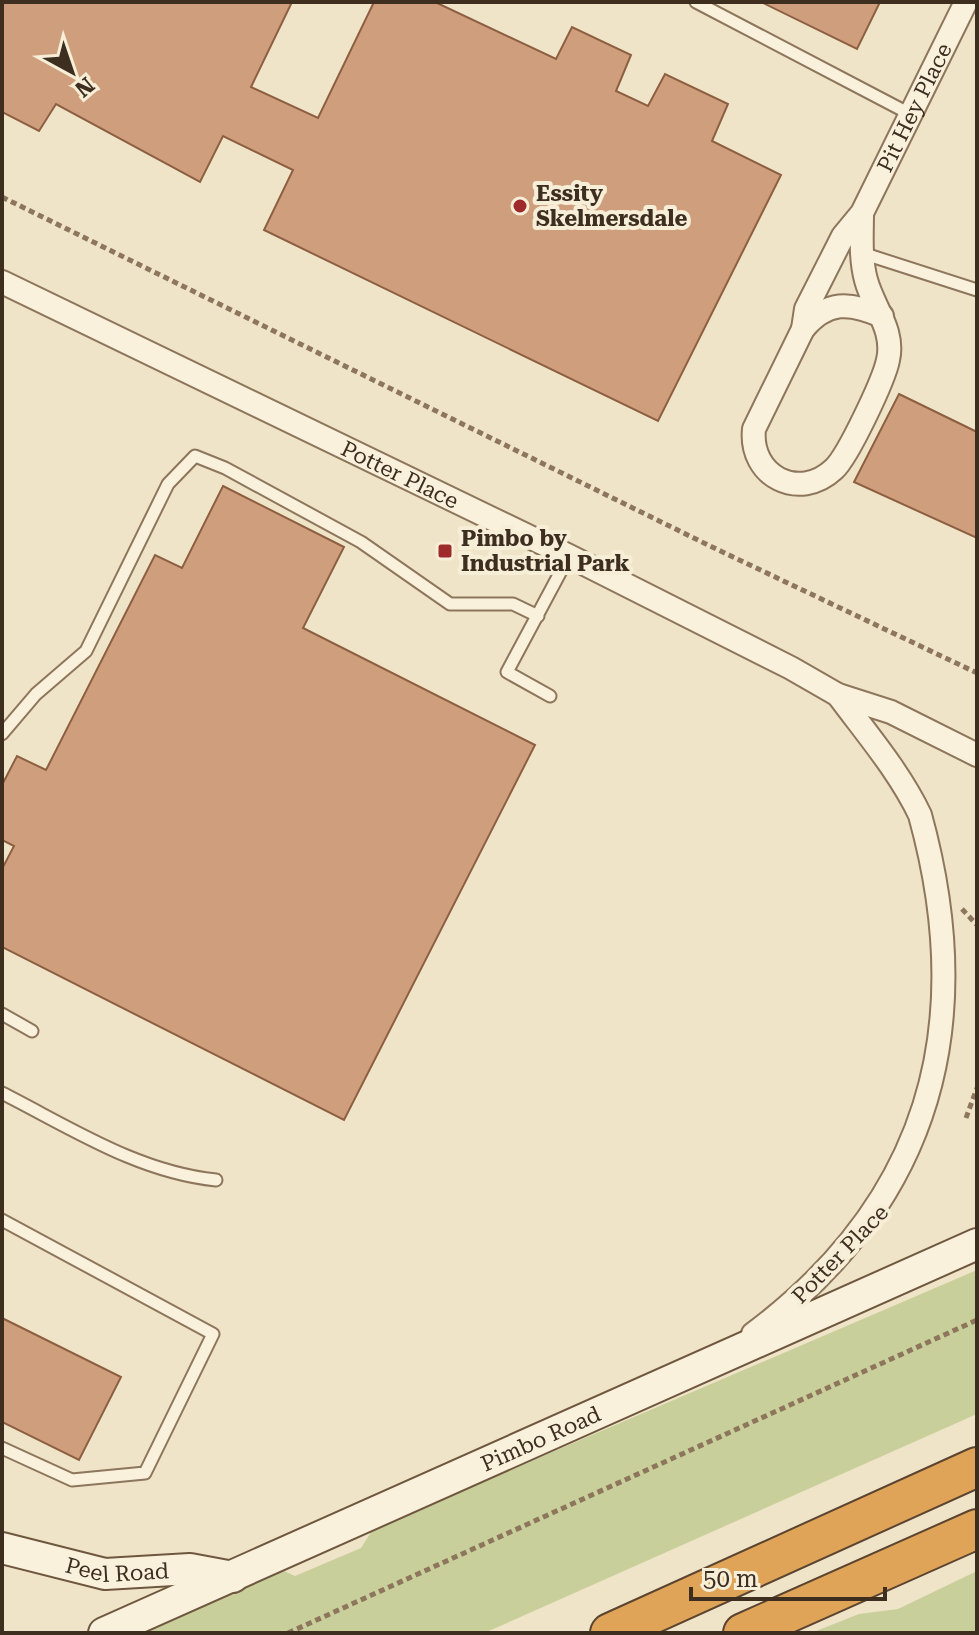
<svg xmlns="http://www.w3.org/2000/svg" width="979" height="1635" viewBox="0 0 979 1635" font-family="'Roboto Serif',serif">
<style>
.green{fill:#c9cf9b}
.building{fill:#cf9f7d;stroke:#8d5f41;stroke-width:2}
.lines{fill:none;stroke-linecap:round;stroke-linejoin:round}
.lane-casing{stroke:#8d765c;stroke-width:15}
.street-casing{stroke:#8d765c;stroke-width:26}
.secondary-casing{stroke:#6f573f;stroke-width:34}
.highway-casing{stroke:#5b4430;stroke-width:42}
.path{stroke:#8d765c;stroke-width:5;stroke-dasharray:6 4;stroke-linecap:butt}
.lane{stroke:#faf1dc;stroke-width:11}
.street{stroke:#faf1dc;stroke-width:22}
.secondary{stroke:#faf1dc;stroke-width:30}
.highway{stroke:#e0a458;stroke-width:38}
.poi-dot{fill:#9e2a2b;stroke:#f7eed8;stroke-width:3}
.labels{text-anchor:middle;dominant-baseline:central;stroke-width:8;stroke-linejoin:round;paint-order:stroke}
.street-label{font-size:22px;fill:#3d2e20;stroke:#f7eed8}
.poi-label{font-size:22px;font-weight:bold;fill:#3d2e20;stroke:#f7eed8;text-anchor:start}
</style>
<rect width="100%" height="100%" fill="#f0e4c8"/>
<path class="green" d="M977 1270V1414L498 1627 484 1633H138L282 1570 295 1576 361 1548 373 1529Z
M977 1571V1633H811L859 1614 898 1609Z"/>
<path class="building" d="M2 2H292L251 87 318 118 374 2H435L556 59 572 27 631 55 616 91 648 106 665 74 728 104 712 141 781 175 658 421 264 230 293 170 223 136 200 182 56 104 39 131 2 112Z
M761 2H880L857 49Z
M899 394 977 432V538L854 482Z
M223 486 344 547 303 628 535 745 344 1120 2 947V869L14 846 2 840V785L17 756 46 770 155 555 182 568Z
M2 1318 121 1377 79 1460 2 1422Z"/>
<g class="lines">
<g class="lane-casing">
<path id="lane" d="M696 2 910 114
M862 253 977 290
M550 696 507 672 569 556
M2 734 36 694 86 651 168 484 195 456 225 468 361 542 450 604H513L538 616
M2 1014 32 1031
M2 1093C71 1128 138 1172 216 1180
M2 1220 213 1334 145 1473 72 1480 2 1448"/>
</g>
<g class="street-casing">
<g id="street">
<path id="s1" d="M862 213C862 234 860 258 866 280 873 307 895 330 888 360 884 380 848 456 834 469 799 502 749 476 754 429L803 329 806 309 843 236 862 213 966 2"/>
<path id="s2" d="M2 282 569 556 791 668 838 695 891 712 977 755"/>
<path d="M803 329C827 300 850 302 882 316"/>
<path d="M753 1334C928 1203 979 1029 920 815 899 771 866 733 838 695"/>
</g>
</g>
<g class="secondary-casing">
<g id="secondary">
<path id="s3" d="M2 1548 105 1574 190 1569 233 1577"/>
<path id="s4" d="M104 1633 977 1244"/>
</g>
</g>
<g class="highway-casing">
<path id="highway" d="M610 1633 977 1467
M743 1633 977 1529"/>
</g>
<path class="path" d="M2 197 710 546 977 673
M962 909 977 925
M966 1118 977 1088
M288 1633 977 1320"/>
<use href="#lane" class="lane"/>
<use href="#street" class="street"/>
<use href="#secondary" class="secondary"/>
<use href="#highway" class="highway"/>
</g>
<g class="poi-dot">
<circle cx="520" cy="206" r="8"/>
<rect x="437" y="543" width="16" height="16" rx="4"/>
</g>
<g class="labels">
<g class="street-label">
<text stroke="none"><textPath href="#s1" startOffset="754">Pit Hey Place</textPath></text>
<text stroke="none"><textPath href="#s2" startOffset="442">Potter Place</textPath></text>
<text transform="translate(840 1254) rotate(-46)">Potter Place</text>
<text stroke="none"><textPath href="#s4" startOffset="478">Pimbo Road</textPath></text>
<text stroke="none"><textPath href="#s3" startOffset="118">Peel Road</textPath></text>
</g>
<g class="poi-label">
<text x="536" y="193">Essity<tspan x="536" dy="25">Skelmersdale</tspan></text>
<text x="461" y="538">Pimbo by<tspan x="461" dy="25">Industrial Park</tspan></text>
</g>
</g>
<rect width="979" height="1635" fill="none" stroke="#3d2e20" stroke-width="8"/>
<g transform="translate(72 72) rotate(140)" stroke="#f7eed8" stroke-width="6" paint-order="stroke">
<path d="M0-6L14 30L0 20L-14 30Z" fill="#3d2e20"/>
<text y="-12" font-size="22" font-weight="bold" text-anchor="middle" fill="#3d2e20">N</text>
</g>
<path d="M691 1587v12h194v-12" fill="none" stroke="#3d2e20" stroke-width="4"/>
<text x="703" y="1587" font-size="24" fill="#3d2e20" stroke="#f7eed8" stroke-width="6" paint-order="stroke">50 m</text>
</svg>
